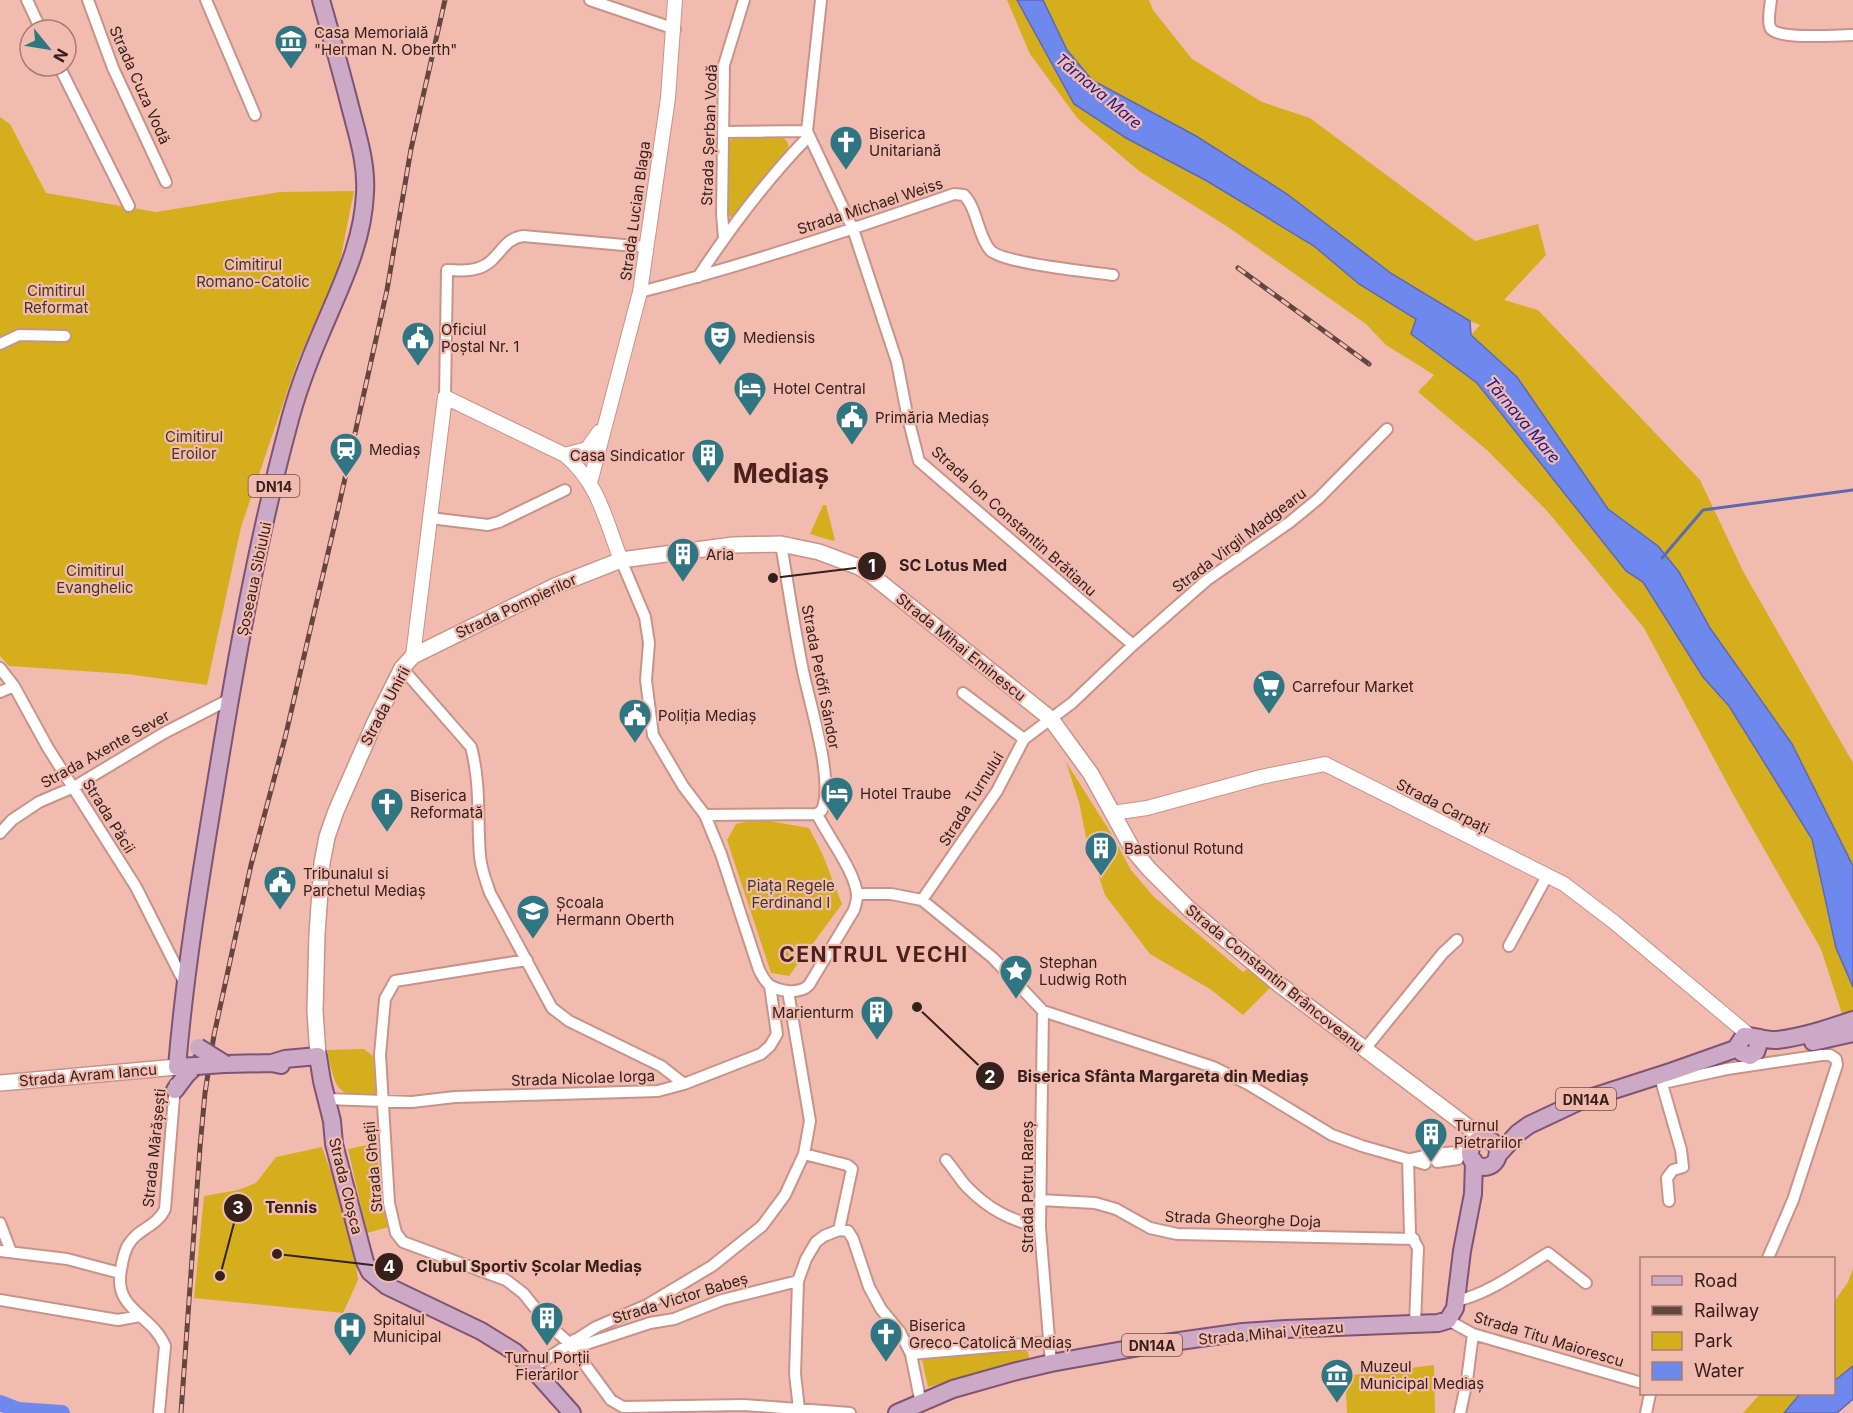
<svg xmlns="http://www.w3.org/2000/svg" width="1853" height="1413" viewBox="0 0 1853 1413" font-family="Inter,sans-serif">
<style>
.green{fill:#d5ae1e}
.water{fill:#6f88ed;stroke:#5e69ae;stroke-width:1.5}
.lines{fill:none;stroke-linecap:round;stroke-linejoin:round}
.stream{stroke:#5e69ae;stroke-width:3}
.river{stroke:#6f88ed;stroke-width:16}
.minor-casing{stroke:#c89389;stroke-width:14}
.tertiary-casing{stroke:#c89389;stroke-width:16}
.secondary-casing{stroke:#c89389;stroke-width:18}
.primary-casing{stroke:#815373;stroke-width:20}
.minor{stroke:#fff;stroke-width:10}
.tertiary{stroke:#fff;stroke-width:14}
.secondary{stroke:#fff;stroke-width:15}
.primary{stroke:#cca9c7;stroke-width:16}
.rail-casing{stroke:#644641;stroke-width:5}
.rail{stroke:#f2bbb0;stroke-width:3;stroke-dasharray:9;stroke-linecap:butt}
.primary-bridge-casing{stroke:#815373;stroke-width:20;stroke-linecap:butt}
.primary-bridge{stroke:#cca9c7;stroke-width:16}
.labels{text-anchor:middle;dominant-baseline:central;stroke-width:4.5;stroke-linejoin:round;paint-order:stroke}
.shield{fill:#f2bbb0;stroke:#6e4e48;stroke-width:1.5}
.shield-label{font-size:14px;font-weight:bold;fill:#35201c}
.poi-label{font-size:15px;fill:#35201c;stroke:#f2bbb0;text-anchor:start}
.street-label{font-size:15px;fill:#35201c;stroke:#f2bbb0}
.park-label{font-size:15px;fill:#3f3822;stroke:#f2bbb0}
.water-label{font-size:16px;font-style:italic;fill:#1c178f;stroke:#f2bbb0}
.district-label{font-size:21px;font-weight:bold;letter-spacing:1.5px;fill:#4b211a;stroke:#f2bbb0}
.town-label{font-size:27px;font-weight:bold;fill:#4b211a;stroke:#f2bbb0}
.leader{fill:none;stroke:#35201c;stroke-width:2}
.callout-dot{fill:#35201c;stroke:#f2bbb0;stroke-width:2}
.mark-label{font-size:18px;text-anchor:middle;font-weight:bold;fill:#fff}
.callout-label{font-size:16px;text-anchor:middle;font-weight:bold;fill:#35201c;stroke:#f2bbb0;stroke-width:4.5;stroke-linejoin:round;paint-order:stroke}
</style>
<rect width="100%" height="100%" fill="#f2bbb0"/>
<path class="green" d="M1007 0H1017L1074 104 1126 138 1207 181 1314 246 1359 284 1417 319 1411 334 1477 383 1626 571 1643 582 1703 677 1729 706 1812 839 1836 948 1853 987V1020L1845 1023 1821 949 1734 796 1644 628 1548 512 1488 451 1418 392 1434 375 1386 345 1366 324 1228 227 1139 171 1078 119 1030 54Z
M1043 0H1149L1153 10 1192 59 1262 102 1310 118 1475 241 1538 224 1546 255 1504 300 1538 310 1700 480 1744 573 1853 763V866L1792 744 1710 628 1679 572 1658 546 1608 509 1517 377 1471 335 1480 325 1470 321 1392 274 1287 194 1196 136 1092 80 1067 50Z
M0 117 10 124 46 193 156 212 280 192 354 191 339 267 297 363 241 527 207 685 127 674 9 666 0 656Z
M783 137 788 143 789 156 740 216 726 217V144L732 139Z
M823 505H826L835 540 833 541 810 534Z
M1066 762 1111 833 1131 870 1154 897 1243 972 1247 969 1270 988 1243 1015 1210 989 1150 954 1105 895 1086 837 1079 802Z
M758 819 809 828 822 853 842 904 789 976 771 973 727 840 736 824Z
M364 1049 378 1060 381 1099C336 1093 337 1096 327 1050Z
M376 1143 383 1206 389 1227 367 1233 348 1149Z
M322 1147 351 1228 358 1280 343 1313 194 1298 204 1196 238 1190 256 1183 276 1157Z
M1853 1269V1366L1834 1381V1302L1848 1282Z
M1021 1349 1028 1352 1029 1357 1026 1362 1019 1365 928 1387 922 1360Z
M1434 1365 1435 1413H1347L1345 1376Z
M1760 1394H1800L1784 1413H1743Z"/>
<path class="water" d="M1017 0H1043L1067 50 1092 80 1196 136 1287 194 1392 274 1470 321 1471 335 1517 377 1608 509 1658 546 1679 572 1710 628 1792 744 1853 866V987L1836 948 1812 839 1729 706 1703 677 1643 582 1626 571 1477 383 1411 334 1416 319 1359 284 1314 246 1207 181 1126 138 1074 104Z
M1853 1366V1399L1837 1413H1784L1800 1394H1834V1381Z"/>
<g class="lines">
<path class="stream" d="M1662 558 1703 510 1853 490"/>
<path class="river" d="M0 1403 18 1410 62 1413"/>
<g class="minor-casing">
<path id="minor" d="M27 0 41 30
M88 0 113 68 166 182
M206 0 255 115
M590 0 675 29
M821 0 807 131 853 229 897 362 907 414 919 461 1133 645
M1771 0C1770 7 1767 23 1771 29 1781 40 1838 35 1853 35
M59 66 129 206
M724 132 807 131
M724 238 722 214 724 65 744 0
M698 277C731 227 767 179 809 136
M640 292C746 265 850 230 954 194L964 195C978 210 977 234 990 250 1001 263 1091 272 1113 275
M0 344 19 335 65 336
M445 397 447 270C463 271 481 272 493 259 503 249 508 238 523 236L646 247
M430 518 488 525 499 522 565 490
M781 544C788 585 794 626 802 666 808 699 835 780 822 810L817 814
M621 560 645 617 649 643 646 680 653 735 683 786 705 815 721 854 759 970C762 975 765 983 771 986 782 992 800 994 809 985L854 910C855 906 857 901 857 896 857 874 827 835 817 814
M0 668 14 686 48 748 136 887 185 984
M402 668 471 747C481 784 477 820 480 856 481 869 486 881 490 893L552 1008 569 1021 661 1066 684 1084
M0 692 14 686
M963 693 1024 739
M705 815 817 814
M0 833 12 820 39 802 74 787 164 733 230 699
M857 894H891L922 900 993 958 1043 1011 1213 1067 1248 1084 1332 1135 1362 1146 1425 1164
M922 900 997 791 1024 739 1072 703 1133 645 1207 580 1290 522 1318 499 1387 429
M1509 946 1547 876
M527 960 395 981 385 999 380 1055 389 1203 396 1233 403 1242 506 1280 523 1293 549 1325 569 1343 611 1400 623 1407 744 1405 850 1413
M1043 1011 1040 1228 1051 1363
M1364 1050 1443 953 1457 940
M1660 1077 1681 1150 1683 1167 1673 1170 1667 1178 1669 1201
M1663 1083 1727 1069 1822 1055H1830L1836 1059 1837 1065 1793 1200 1768 1258
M326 1099 412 1102 455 1097 658 1091 684 1084 761 1054 770 1046 777 1034 770 986
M804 1154 847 1165 852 1169 839 1230
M1408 1159 1410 1234 1418 1248 1415 1324
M1411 1159 1432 1154 1471 1151
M946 1160C953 1168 959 1178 966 1186 989 1210 1009 1219 1040 1228
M1437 1162 1458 1159
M1040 1200 1095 1203 1116 1209 1150 1228 1177 1234 1414 1239
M0 1223 11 1252
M839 1230 848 1231 853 1239 869 1287 881 1309 900 1332 911 1354
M0 1251 67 1259 120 1273
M0 1300 118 1320 140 1316
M1456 1301C1489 1294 1520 1270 1548 1253L1586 1283
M1448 1320 1473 1334 1642 1383
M574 1340 583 1345 650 1323 674 1319 722 1300 798 1281
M532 1368 596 1327 647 1305 712 1266 762 1226 785 1195 804 1154 810 1121 788 991
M921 1404 911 1354 1048 1342
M799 1409 795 1374 798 1281 806 1259 816 1242 824 1236 839 1230
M159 1413 165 1346C152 1314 113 1310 121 1270 122 1262 124 1254 127 1247 136 1229 157 1227 165 1209L175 1084
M1460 1413 1467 1380 1473 1334
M1646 1413 1650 1394"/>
</g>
<g class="tertiary-casing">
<path id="tertiary" d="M565 455 587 449 599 432
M590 483 640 292 668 98 675 0
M413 656 445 397 565 455C599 484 605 519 621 560
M1112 813 1147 808 1261 777 1325 764 1564 884 1614 922 1750 1036"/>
</g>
<g class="secondary-casing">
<path id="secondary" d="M318 1056 315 1011 317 934 322 863 327 837 336 811 375 722 402 668 413 656 555 586 621 560 733 545 781 544 819 552 859 567 870 574 1051 719 1091 774 1133 850 1149 869 1189 909 1280 985 1484 1139
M0 1083 177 1067"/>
</g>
<g class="primary-casing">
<path id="primary" d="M1756 1039 1758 1046 1756 1052 1750 1056 1742 1053 1738 1045 1744 1036C1754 1035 1764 1041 1777 1040 1803 1037 1829 1028 1853 1020
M1813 1042 1853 1033
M272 1063 285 1059 318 1056 322 1081 332 1121 334 1144 365 1262 370 1272 387 1286 481 1331 515 1352 532 1368 572 1413
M225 1064 272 1063 281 1065
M196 1066 177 1067C185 970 201 874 217 777 236 660 257 542 288 427 296 395 308 363 321 333 340 287 363 244 365 193 367 163 357 134 350 106 341 71 331 35 321 0
M175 1090 187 1074 196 1066
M1470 1153a14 14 0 1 1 28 0a14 14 0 1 1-28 0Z
M1497 1156 1518 1133 1529 1125 1580 1101 1673 1071 1738 1048
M897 1413 953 1389 1017 1371 1051 1363 1151 1345 1243 1332 1286 1329 1438 1323 1448 1320 1455 1308 1462 1251 1473 1194 1474 1161"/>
</g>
<use href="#minor" class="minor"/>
<use href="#tertiary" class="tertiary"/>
<use href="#secondary" class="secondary"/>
<use href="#primary" class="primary"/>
<g class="rail-casing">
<path id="rail" d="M1238 268 1369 364
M181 1413 200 1147 205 1093 214 1035 251 865 285 738 335 523 387 290 411 149 445 0"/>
</g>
<use href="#rail" class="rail"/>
<g class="primary-bridge-casing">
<path id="primary-bridge" d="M198 1047 225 1064
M196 1066 224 1064"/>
</g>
<use href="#primary-bridge" class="primary-bridge"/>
</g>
<defs>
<g id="museum-pin" transform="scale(1.725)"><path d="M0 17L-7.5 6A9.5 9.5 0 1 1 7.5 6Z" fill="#2f7582" stroke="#f2bbb0"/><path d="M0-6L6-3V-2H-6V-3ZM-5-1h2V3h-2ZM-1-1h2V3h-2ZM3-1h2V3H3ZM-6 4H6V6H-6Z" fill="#fff"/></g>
<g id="church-pin" transform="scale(1.725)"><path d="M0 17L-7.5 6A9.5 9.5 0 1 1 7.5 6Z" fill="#2f7582" stroke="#f2bbb0"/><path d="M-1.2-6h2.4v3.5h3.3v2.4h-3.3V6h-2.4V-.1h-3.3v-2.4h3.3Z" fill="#fff"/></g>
<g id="theatre-pin" transform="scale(1.725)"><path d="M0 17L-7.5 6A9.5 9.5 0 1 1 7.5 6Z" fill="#2f7582" stroke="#f2bbb0"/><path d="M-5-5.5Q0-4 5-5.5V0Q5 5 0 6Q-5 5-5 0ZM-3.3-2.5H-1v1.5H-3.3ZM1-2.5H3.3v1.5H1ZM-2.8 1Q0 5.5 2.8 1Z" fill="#fff"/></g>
<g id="civic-pin" transform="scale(1.725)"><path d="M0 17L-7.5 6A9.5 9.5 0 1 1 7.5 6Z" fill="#2f7582" stroke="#f2bbb0"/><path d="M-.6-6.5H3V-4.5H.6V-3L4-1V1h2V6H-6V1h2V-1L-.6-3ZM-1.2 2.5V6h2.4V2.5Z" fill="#fff"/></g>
<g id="hotel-pin" transform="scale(1.725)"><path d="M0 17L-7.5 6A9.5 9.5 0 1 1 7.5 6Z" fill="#2f7582" stroke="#f2bbb0"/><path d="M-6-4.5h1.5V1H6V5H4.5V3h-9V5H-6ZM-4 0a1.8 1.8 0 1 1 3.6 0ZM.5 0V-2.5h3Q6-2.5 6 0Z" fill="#fff"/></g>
<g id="station-pin" transform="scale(1.725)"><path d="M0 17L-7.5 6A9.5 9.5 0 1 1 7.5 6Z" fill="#2f7582" stroke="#f2bbb0"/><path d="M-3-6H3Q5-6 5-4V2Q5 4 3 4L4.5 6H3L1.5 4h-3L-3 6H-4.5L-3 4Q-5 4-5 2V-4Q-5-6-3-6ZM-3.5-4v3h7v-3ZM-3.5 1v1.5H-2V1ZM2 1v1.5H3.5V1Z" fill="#fff"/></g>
<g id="building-pin" transform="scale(1.725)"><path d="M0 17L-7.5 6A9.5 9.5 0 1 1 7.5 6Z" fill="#2f7582" stroke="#f2bbb0"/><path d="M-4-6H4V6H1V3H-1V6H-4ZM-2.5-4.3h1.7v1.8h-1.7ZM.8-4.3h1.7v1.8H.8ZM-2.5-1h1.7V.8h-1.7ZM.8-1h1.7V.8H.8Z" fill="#fff"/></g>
<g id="supermarket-pin" transform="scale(1.725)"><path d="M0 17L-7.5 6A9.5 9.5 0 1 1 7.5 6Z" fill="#2f7582" stroke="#f2bbb0"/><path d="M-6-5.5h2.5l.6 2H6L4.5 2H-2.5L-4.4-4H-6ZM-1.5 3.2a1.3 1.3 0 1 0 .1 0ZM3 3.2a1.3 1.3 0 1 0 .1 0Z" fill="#fff"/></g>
<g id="school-pin" transform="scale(1.725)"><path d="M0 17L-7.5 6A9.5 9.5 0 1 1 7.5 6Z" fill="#2f7582" stroke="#f2bbb0"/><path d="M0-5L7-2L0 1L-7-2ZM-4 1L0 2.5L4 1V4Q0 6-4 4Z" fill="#fff"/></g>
<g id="sight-pin" transform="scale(1.725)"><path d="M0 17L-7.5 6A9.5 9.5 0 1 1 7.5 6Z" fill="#2f7582" stroke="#f2bbb0"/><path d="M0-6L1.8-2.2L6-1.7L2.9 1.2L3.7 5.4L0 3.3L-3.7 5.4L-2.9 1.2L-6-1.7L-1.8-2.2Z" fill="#fff"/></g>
<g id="hospital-pin" transform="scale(1.725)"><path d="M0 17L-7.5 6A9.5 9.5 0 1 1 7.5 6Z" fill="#2f7582" stroke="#f2bbb0"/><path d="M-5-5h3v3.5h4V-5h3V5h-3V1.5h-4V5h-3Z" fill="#fff"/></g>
</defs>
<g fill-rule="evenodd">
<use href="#museum-pin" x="291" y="41"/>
<use href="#church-pin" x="846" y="142"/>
<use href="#theatre-pin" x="720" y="337"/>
<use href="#civic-pin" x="418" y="338"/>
<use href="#hotel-pin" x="750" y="388"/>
<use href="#civic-pin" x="852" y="417"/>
<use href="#station-pin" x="346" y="449"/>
<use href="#building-pin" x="708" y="455"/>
<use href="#building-pin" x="683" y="554"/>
<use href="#supermarket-pin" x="1269" y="686"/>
<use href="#civic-pin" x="635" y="715"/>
<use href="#hotel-pin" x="837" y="793"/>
<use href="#church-pin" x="387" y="804"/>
<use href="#building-pin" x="1101" y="848"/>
<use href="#civic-pin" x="280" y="882"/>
<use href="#school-pin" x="533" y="911"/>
<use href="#sight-pin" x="1016" y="971"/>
<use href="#building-pin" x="877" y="1012"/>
<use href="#building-pin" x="1431" y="1134"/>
<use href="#building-pin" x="547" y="1318"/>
<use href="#hospital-pin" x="350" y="1328"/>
<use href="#church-pin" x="886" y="1334"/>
<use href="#museum-pin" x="1337" y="1375"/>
</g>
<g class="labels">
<g class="shield">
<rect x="248.5" y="475" width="51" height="22" rx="4.5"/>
<rect x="1556" y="1088" width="60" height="22" rx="4.5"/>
<rect x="1122" y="1334" width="60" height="22" rx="4.5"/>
</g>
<g class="shield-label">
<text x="274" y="486">DN14</text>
<text x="1586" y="1099">DN14A</text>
<text x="1152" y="1345">DN14A</text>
</g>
<g class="poi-label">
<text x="314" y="32">Casa Memorială<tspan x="314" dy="17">"Herman N. Oberth"</tspan></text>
<text x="869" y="133">Biserica<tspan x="869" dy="17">Unitariană</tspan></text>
<text x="441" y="329">Oficiul<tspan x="441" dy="17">Poștal Nr. 1</tspan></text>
<text x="743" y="337">Mediensis</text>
<text x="773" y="388">Hotel Central</text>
<text x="875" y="417">Primăria Mediaș</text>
<text x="369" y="449">Mediaș</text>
<text x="685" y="455" text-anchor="end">Casa Sindicatlor</text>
<text x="706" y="554">Aria</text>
<text x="1292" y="686">Carrefour Market</text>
<text x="658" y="715">Poliția Mediaș</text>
<text x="860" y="793">Hotel Traube</text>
<text x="410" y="795">Biserica<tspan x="410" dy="17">Reformată</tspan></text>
<text x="1124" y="848">Bastionul Rotund</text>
<text x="303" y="873">Tribunalul si<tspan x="303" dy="17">Parchetul Mediaș</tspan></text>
<text x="556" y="902">Școala<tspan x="556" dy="17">Hermann Oberth</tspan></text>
<text x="1039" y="962">Stephan<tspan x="1039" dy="17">Ludwig Roth</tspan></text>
<text x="854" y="1012" text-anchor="end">Marienturm</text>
<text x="1454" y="1125">Turnul<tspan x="1454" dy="17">Pietrarilor</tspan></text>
<text x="373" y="1319">Spitalul<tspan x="373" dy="17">Municipal</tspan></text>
<text x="909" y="1325">Biserica<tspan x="909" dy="17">Greco-Catolică Mediaș</tspan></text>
<text x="547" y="1357" text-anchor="middle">Turnul Porții<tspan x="547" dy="17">Fierarilor</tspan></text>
<text x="1360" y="1366">Muzeul<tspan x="1360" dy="17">Municipal Mediaș</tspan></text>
</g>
<g class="street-label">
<text transform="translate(140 85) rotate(66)">Strada Cuza Vodă</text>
<text transform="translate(709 135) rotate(-88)">Strada Șerban Vodă</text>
<text transform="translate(870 206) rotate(-18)">Strada Michael Weiss</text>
<text transform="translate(635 211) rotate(-82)">Strada Lucian Blaga</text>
<text transform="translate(1014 521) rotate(42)">Strada Ion Constantin Brătianu</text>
<text transform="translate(1239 540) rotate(-37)">Strada Virgil Madgearu</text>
<text transform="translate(254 579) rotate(-78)">Șoseaua Sibiului</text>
<text transform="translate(516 606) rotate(-25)">Strada Pompierilor</text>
<text transform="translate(961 647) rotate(39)">Strada Mihai Eminescu</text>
<text transform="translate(821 677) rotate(79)">Strada Petőfi Sándor</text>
<text transform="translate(385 706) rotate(-62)">Strada Unirii</text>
<text transform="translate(105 749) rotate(-29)">Strada Axente Sever</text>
<text transform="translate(971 799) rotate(-58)">Strada Turnului</text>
<text transform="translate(1443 806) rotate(27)">Strada Carpați</text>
<text transform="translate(109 816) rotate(58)">Strada Păcii</text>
<text transform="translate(1275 978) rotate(39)">Strada Constantin Brâncoveanu</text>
<text transform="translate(88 1075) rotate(-5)">Strada Avram Iancu</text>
<text transform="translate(583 1078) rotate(-2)">Strada Nicolae Iorga</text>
<text transform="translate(154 1148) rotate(-84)">Strada Mărășești</text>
<text transform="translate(373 1167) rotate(-95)">Strada Gheții</text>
<text transform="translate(346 1186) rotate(76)">Strada Cloșca</text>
<text transform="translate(1027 1187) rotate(-90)">Strada Petru Rareș</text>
<text transform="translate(1243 1219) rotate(2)">Strada Gheorghe Doja</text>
<text transform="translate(680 1298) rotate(-17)">Strada Victor Babeș</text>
<text transform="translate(1271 1333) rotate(-5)">Strada Mihai Viteazu</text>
<text transform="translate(1549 1339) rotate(17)">Strada Titu Maiorescu</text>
</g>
<g class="park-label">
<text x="253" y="264">Cimitirul<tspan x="253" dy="17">Romano-Catolic</tspan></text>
<text x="56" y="290">Cimitirul<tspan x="56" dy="17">Reformat</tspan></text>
<text x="194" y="436">Cimitirul<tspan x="194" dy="17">Eroilor</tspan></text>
<text x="95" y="570">Cimitirul<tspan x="95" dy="17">Evanghelic</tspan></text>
<text x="791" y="885">Piața Regele<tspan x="791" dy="17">Ferdinand I</tspan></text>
</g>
<g class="water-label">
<text transform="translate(1099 91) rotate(40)">Târnava Mare</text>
<text transform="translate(1523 420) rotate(50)">Târnava Mare</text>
</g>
<g class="district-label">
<text x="874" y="954">CENTRUL VECHI</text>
</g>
<g class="town-label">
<text x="781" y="473">Mediaș</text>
</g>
</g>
<path class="leader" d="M773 578L872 566M917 1007L990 1076M220 1276L238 1208M277 1254L389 1267"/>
<g class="callout-dot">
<circle cx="773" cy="578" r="6"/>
<circle cx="917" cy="1007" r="6"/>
<circle cx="220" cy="1276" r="6"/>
<circle cx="277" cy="1254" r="6"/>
<circle cx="872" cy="566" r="15"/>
<circle cx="990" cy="1076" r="15"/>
<circle cx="238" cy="1208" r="15"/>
<circle cx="389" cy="1267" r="15"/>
</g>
<g class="mark-label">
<text x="872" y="572">1</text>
<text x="990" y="1083">2</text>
<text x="238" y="1214">3</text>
<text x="389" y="1273">4</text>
</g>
<g class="callout-label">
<text x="953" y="571">SC Lotus Med</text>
<text x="1163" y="1082">Biserica Sfânta Margareta din Mediaș</text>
<text x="291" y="1213">Tennis</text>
<text x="529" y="1272">Clubul Sportiv Școlar Mediaș</text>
</g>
<rect x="1640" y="1257" width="195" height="138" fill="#f2bbb0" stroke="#a67d75" stroke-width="1.5"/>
<rect x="1652" y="1276" width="30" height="9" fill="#cca9c7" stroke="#a67d75" stroke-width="1.5"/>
<text x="1694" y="1287" font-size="18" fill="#35201c">Road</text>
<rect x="1652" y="1306" width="30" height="9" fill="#644641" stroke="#a67d75" stroke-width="1.5"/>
<text x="1694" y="1317" font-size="18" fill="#35201c">Railway</text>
<rect x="1652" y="1332" width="30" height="18" fill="#d5ae1e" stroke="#a67d75" stroke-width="1.5"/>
<text x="1694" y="1347" font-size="18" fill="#35201c">Park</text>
<rect x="1652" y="1362" width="30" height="18" fill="#6f88ed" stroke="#a67d75" stroke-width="1.5"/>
<text x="1694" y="1377" font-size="18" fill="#35201c">Water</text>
<g transform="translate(48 48) rotate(120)"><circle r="28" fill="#f2bbb0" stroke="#a67d75" stroke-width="1.5"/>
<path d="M0-4.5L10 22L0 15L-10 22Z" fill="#2f7582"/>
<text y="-9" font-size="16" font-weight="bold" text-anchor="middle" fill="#35201c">N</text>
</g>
</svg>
